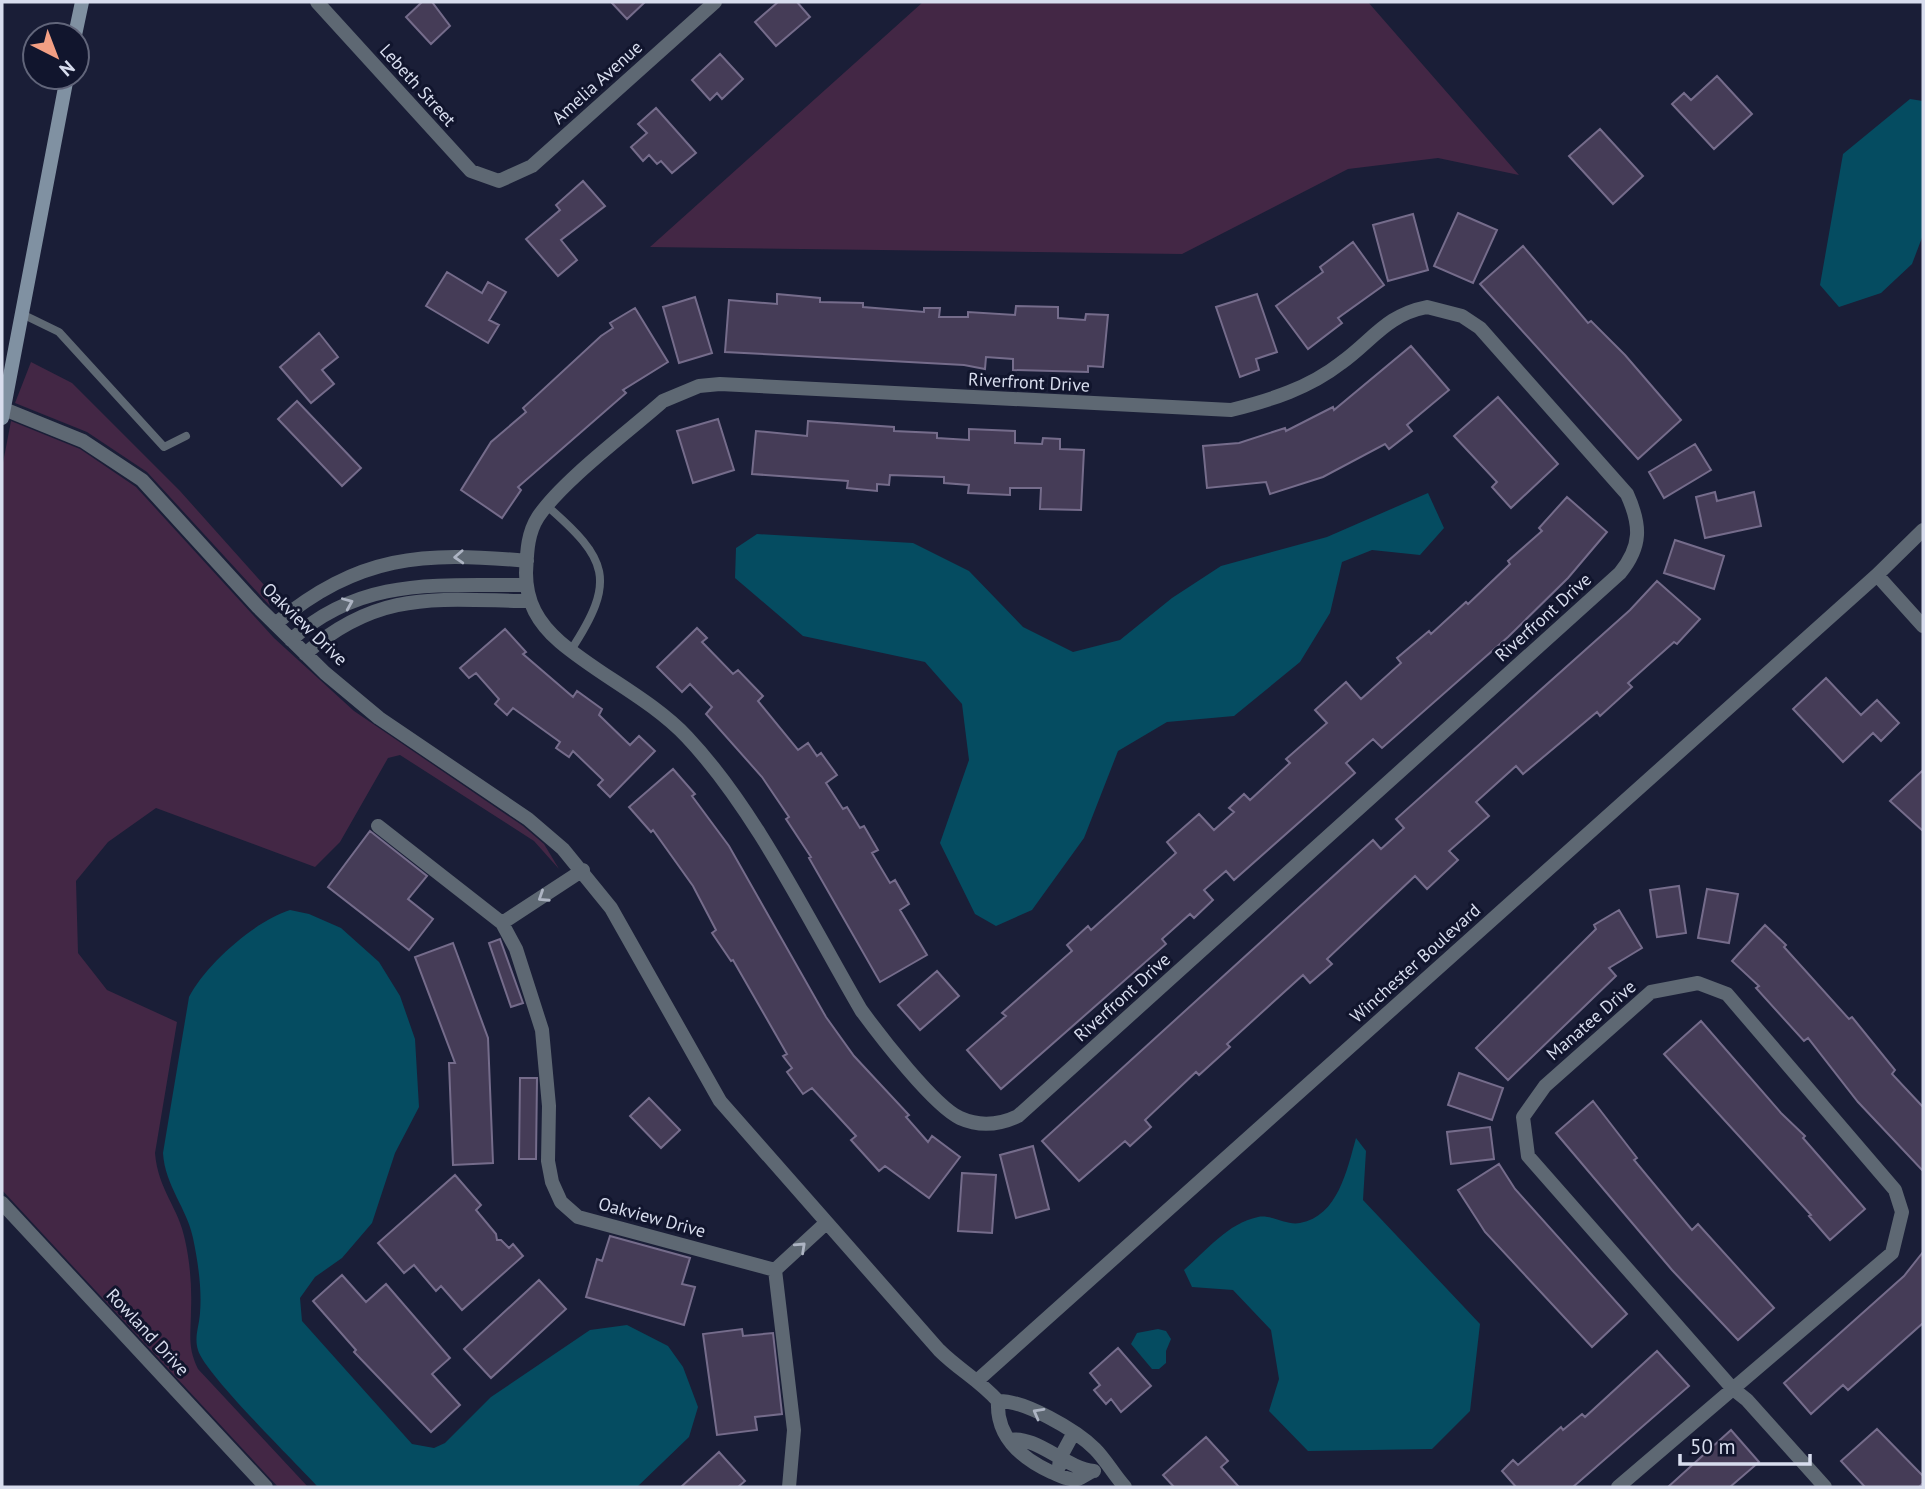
<svg xmlns="http://www.w3.org/2000/svg" width="1925" height="1489" viewBox="0 0 1925 1489" font-family="'PT Sans',sans-serif">
<style>
.green{fill:#432745}
.water{fill:#054c61}
.building{fill:#453c57;stroke:#756c8b;stroke-width:2}
.lines{fill:none;stroke-linecap:round;stroke-linejoin:round}
.lane{stroke:#5e6873;stroke-width:8}
.street{stroke:#5e6873;stroke-width:14}
.secondary{stroke:#8091a2;stroke-width:14}
.oneway{stroke:#adb4c3}
.labels{text-anchor:middle;dominant-baseline:central;stroke-width:6;stroke-linejoin:round;paint-order:stroke}
.street-label{font-size:18px;fill:#d8ddee;stroke:#11152d}
</style>
<rect width="100%" height="100%" fill="#1a1e37"/>
<path class="green" d="M923 2H1368L1519 175 1438 158 1348 169 1182 254 650 247Z
M31 362 72 383 180 491 264 585 270 606 147 472 87 432 15 403Z
M11 421 80 449 136 487 274 638 354 711 523 826 544 844 559 869 534 841 400 755 388 758 340 842 315 867 156 808 108 842 76 881 78 953 107 990 177 1022 155 1153C158 1190 179 1208 185 1240 190 1262 192 1287 191 1310 191 1333 187 1347 198 1369L308 1487H278L2 1190V468Z"/>
<path class="water" d="M1910 99 1923 101V235L1912 264 1881 293 1839 307 1820 285 1843 154Z
M1428 493 1444 528 1420 555 1372 550 1342 562 1330 613 1300 662 1234 716 1167 722 1118 751 1084 838 1032 910 996 926 975 914 940 843 969 760 962 704 925 662 803 636 735 578 736 548 757 534 913 543 969 571 1023 627 1073 652 1120 640 1172 598 1221 566 1327 537Z
M290 910 309 914 341 928 379 962 400 996 415 1039 419 1107 395 1153 372 1223 342 1258 315 1277 300 1298 302 1321 412 1444 434 1448 445 1443 491 1397 590 1330 627 1325 668 1346 683 1367 698 1407 689 1437 637 1487H318C297 1464 204 1373 198 1350 194 1337 199 1327 200 1313 202 1289 198 1262 193 1238 187 1208 165 1186 163 1153L189 997C206 964 255 921 290 910Z
M1356 1138 1366 1151 1363 1200 1480 1324 1470 1411 1432 1449 1308 1451 1269 1411 1279 1379 1271 1330 1233 1290 1192 1287 1184 1270C1206 1251 1228 1223 1258 1217 1271 1214 1287 1226 1300 1223 1338 1216 1347 1170 1356 1138Z
M1158 1329 1166 1331 1171 1339 1166 1351V1363L1159 1369H1152L1131 1344 1137 1333Z"/>
<path class="building" d="M422 2H432L450 26 431 44 406 17Z
M611 2H645L627 19Z
M778 2H797L810 17 776 46 755 22Z
M720 54 743 79 722 99 717 93 710 100 692 80Z
M1717 76 1752 114 1714 149 1672 104 1684 93 1691 100Z
M656 108 696 153 672 173 661 161 657 164 649 155 643 161 631 147 647 133 638 124Z
M1600 129 1643 176 1613 204 1569 156Z
M583 181 605 206 561 240 577 260 558 276 526 239 560 210 556 205Z
M1458 213 1497 230 1473 283 1434 266Z
M1413 214 1428 270 1388 281 1373 225Z
M1353 242 1384 285 1338 318 1342 323 1308 349 1276 306 1323 272 1320 267Z
M1523 246 1588 323 1591 321 1625 355 1681 420 1638 459 1480 284Z
M447 272 482 293 488 282 506 292 489 320 499 325 488 343 426 306Z
M777 294 820 298V302L863 303V307L924 312V308H940L939 317H968V312L1015 315 1016 306 1058 307V318L1085 320 1086 314 1108 315 1103 367 1088 366V372L1013 370V359L986 357 985 369 964 365 725 352 729 300 777 304Z
M1257 294 1277 352 1256 359 1259 370 1240 377 1216 307Z
M695 297 712 353 679 363 663 307Z
M635 308 668 362 623 390 626 393 518 487 521 490 502 518 461 490 491 442 526 412 523 408 601 336 613 328 610 323Z
M319 333 338 357 322 370 334 384 311 403 280 367Z
M1411 346 1449 390 1407 425 1412 431 1389 449 1385 444 1323 477 1270 494 1266 482 1207 488 1203 446 1239 443 1285 428 1286 431 1333 407 1334 410Z
M1498 397 1558 464 1511 508 1492 487 1497 482 1454 436Z
M297 401 361 468 342 486 278 419Z
M718 419 734 470 693 483 677 431Z
M808 421 894 427V431L937 433V438L969 440V429L1015 431V443L1042 444 1043 438 1060 439V449L1084 450 1081 510 1040 509 1041 488H1010V495L968 493 969 485 944 483V477L890 475 889 485 877 484V491L847 488 848 481 752 474 756 431 807 436Z
M1695 444 1711 470 1664 498 1649 472Z
M1715 492 1717 501 1754 492 1761 526 1705 538 1696 497Z
M1567 497 1607 532 1568 578 1508 637 1382 748 1373 739 1346 763 1355 773 1234 880 1226 871 1204 890 1213 900 1194 918 1190 914 1162 939 1166 944 1001 1089 967 1050 1006 1016 1002 1013 1072 951 1067 945 1088 926 1091 930 1176 853 1167 842 1199 814 1214 830 1234 812 1229 808 1244 794 1250 800 1290 763 1286 759 1327 723 1315 710 1346 682 1361 699 1401 663 1397 658 1429 631 1431 634 1466 602 1468 604 1510 564 1508 561 1542 531 1539 528Z
M1675 540 1724 556 1714 589 1664 573Z
M1657 581 1700 619 1677 644 1674 642 1628 683 1632 687 1600 716 1597 712 1523 774 1516 766 1476 802 1489 816 1449 851 1458 860 1427 889 1415 876 1327 959 1332 964 1310 983 1303 975 1227 1044 1230 1047 1199 1075 1196 1072 1145 1120 1151 1127 1130 1146 1125 1141 1079 1181 1042 1141 1373 840 1381 849 1404 828 1396 819 1630 610Z
M697 628 707 638 702 642 733 674 738 670 763 696 758 701 798 750 808 743 817 756 821 753 837 775 826 783 843 809 847 807 860 828 864 826 878 850 872 853 890 883 895 880 909 904 900 910 927 955 880 982 809 858 811 857 786 819 789 817 762 777 706 714 712 707 690 684 682 692 657 667Z
M505 629 526 652 523 654 573 697 577 691 602 709 599 715 630 745 639 736 655 751 610 797 598 785 603 780 573 751 569 757 556 748 560 742 513 708 507 715 495 704 499 699 476 673 469 678 460 668Z
M1826 678 1861 715 1877 700 1899 723 1881 741 1873 733 1843 762 1793 709Z
M673 769 695 794 692 796 729 846 826 1017 854 1056 909 1115 906 1117 928 1142 932 1136 960 1157 929 1198 885 1166 879 1171 851 1140 856 1136 812 1088 803 1094 787 1072 792 1068 783 1056 787 1054 733 960 731 961 712 933 716 930 693 886 653 830 651 832 629 807Z
M1923 770V831L1890 801Z
M370 831 427 876 408 899 433 919 409 950 328 887Z
M1679 886 1686 933 1657 937 1650 890Z
M1707 889 1738 894 1729 943 1698 938Z
M1619 910 1642 948 1609 968 1616 976 1508 1080 1476 1048 1596 929 1594 925Z
M1765 925 1786 945 1784 947 1849 1019 1852 1017 1895 1070 1892 1074 1923 1107V1171L1858 1102 1808 1038 1804 1041 1756 988 1759 986 1732 961Z
M500 939 523 1003 511 1007 489 943Z
M453 943 488 1038 493 1163 453 1165 449 1063H455L415 957Z
M937 971 959 996 920 1030 898 1005Z
M1701 1021 1781 1113 1805 1136 1803 1138 1865 1209 1830 1240 1809 1216 1811 1215 1664 1054Z
M1459 1073 1503 1088 1492 1120 1448 1105Z
M520 1078H537L536 1159H519Z
M649 1098 680 1130 661 1148 630 1116Z
M1593 1101 1637 1158 1634 1160 1692 1230 1698 1224 1774 1308 1738 1340 1672 1270 1556 1133Z
M1490 1127 1494 1159 1451 1164 1447 1132Z
M1033 1146 1049 1209 1016 1218 1000 1155Z
M1499 1164 1515 1189 1627 1314 1592 1347 1485 1232 1458 1190Z
M962 1173 996 1175 992 1233 958 1231Z
M455 1175 481 1205 476 1210 496 1234 497 1240H501L509 1248 513 1244 523 1256 462 1310 441 1286 436 1291 414 1265 404 1273 378 1243Z
M610 1236 690 1258 682 1284 695 1287 684 1325 586 1297 597 1259 602 1261Z
M1923 1252V1323L1848 1390 1843 1385 1811 1414 1784 1383 1904 1276Z
M342 1275 366 1302 386 1284 450 1358 432 1374 460 1405 431 1432 354 1352 356 1350 313 1301Z
M539 1280 566 1309 491 1378 464 1349Z
M742 1329 743 1336 773 1333 782 1414 755 1417 757 1430 717 1435 703 1334Z
M1118 1348 1151 1386 1121 1412 1111 1399 1106 1404 1094 1390 1100 1385 1090 1373Z
M1657 1351 1689 1386 1573 1487H1516L1502 1471 1513 1460 1518 1465 1561 1427 1563 1430 1582 1414 1585 1417Z
M1877 1429 1923 1476V1483L1919 1487H1865L1841 1461Z
M1731 1430 1759 1462 1730 1487H1668Z
M1206 1437 1228 1461 1221 1467 1239 1487H1174L1163 1475Z
M719 1452 745 1481 738 1487H681Z"/>
<g class="lines">
<path class="lane" d="M22 314 59 332 164 447 186 436
M547 506C608 559 617 580 571 650"/>
<path class="street" d="M317 2 471 171 499 181 532 166 715 2
M1427 307 1462 316 1480 328 1627 494C1641 525 1642 546 1620 573L1018 1116C999 1125 980 1127 960 1118 934 1106 880 1036 861 1010 810 923 756 810 687 737 651 699 600 676 560 642 538 623 526 602 526 573 527 554 527 534 538 517 562 481 628 432 663 401L699 386 720 384 1231 410C1271 400 1309 388 1341 363 1373 340 1386 315 1427 307Z
M4 409 83 441 142 480 258 607 325 673 379 718 528 819 563 849 611 908 720 1101 939 1350C959 1370 978 1379 998 1401 996 1437 1021 1458 1051 1472 1059 1475 1069 1481 1078 1479 1083 1477 1088 1473 1093 1471
M1877 575 1923 626
M275 624C359 555 422 551 527 561
M291 640C361 576 438 586 526 585
M305 654C379 589 437 600 528 601
M378 826 502 923 516 949 542 1030 549 1106 548 1161 552 1182 561 1202 578 1217 775 1270
M502 923 583 870
M2 1203 266 1487
M775 1270 794 1430 789 1487
M775 1270 826 1223
M979 1379 1877 575 1923 530
M998 1401C1024 1400 1076 1430 1095 1449 1106 1460 1114 1475 1125 1487
M1009 1440C1037 1435 1065 1468 1094 1471
M1059 1467 1060 1458 1073 1434
M1618 1487 1892 1253 1902 1212 1895 1190 1727 994 1698 983 1651 992 1545 1086 1523 1117 1528 1156 1732 1388 1747 1400 1825 1487"/>
<path class="secondary" d="M75 35 82 2
M2 418 67 77"/>
</g>
<defs><path id="oneway-chevron" d="M-2-3.5L2.5 0L-2 3.5" fill="none" stroke-width="1.6" stroke-linecap="round" stroke-linejoin="round" transform="scale(1.75)"/></defs>
<g class="oneway">
<use href="#oneway-chevron" transform="translate(459 557) rotate(177)"/>
<use href="#oneway-chevron" transform="translate(348 603) rotate(-23)"/>
<use href="#oneway-chevron" transform="translate(543 897) rotate(147)"/>
<use href="#oneway-chevron" transform="translate(801 1247) rotate(-43)"/>
<use href="#oneway-chevron" transform="translate(1038 1413) rotate(-151)"/>
</g>
<g class="labels">
<g class="street-label">
<text transform="translate(597 82) rotate(-42)">Amelia Avenue</text>
<text transform="translate(418 85) rotate(48)">Lebeth Street</text>
<text transform="translate(1029 382) rotate(3)">Riverfront Drive</text>
<text transform="translate(1543 617) rotate(-42)">Riverfront Drive</text>
<text transform="translate(305 624) rotate(44)">Oakview Drive</text>
<text transform="translate(1415 963) rotate(-42)">Winchester Boulevard</text>
<text transform="translate(1122 997) rotate(-42)">Riverfront Drive</text>
<text transform="translate(1591 1020) rotate(-41)">Manatee Drive</text>
<text transform="translate(652 1217) rotate(15)">Oakview Drive</text>
<text transform="translate(148 1332) rotate(47)">Rowland Drive</text>
</g>
</g>
<rect width="1925" height="1489" fill="none" stroke="#d8ddee" stroke-width="7"/>
<g transform="translate(56 56) rotate(138)"><circle r="33" fill="#11152d" stroke="#61657a" stroke-width="2"/>
<path d="M0-5L12 26L0 18L-12 26Z" fill="#f39f84"/>
<text y="-10" font-size="19" font-weight="bold" text-anchor="middle" fill="#d8ddee">N</text>
</g>
<path d="M1680 1454v10h130v-10" fill="none" stroke="#d8ddee" stroke-width="3.5"/>
<text x="1690" y="1454" font-size="21" fill="#d8ddee" stroke="#11152d" stroke-width="5" paint-order="stroke">50 m</text>
</svg>
